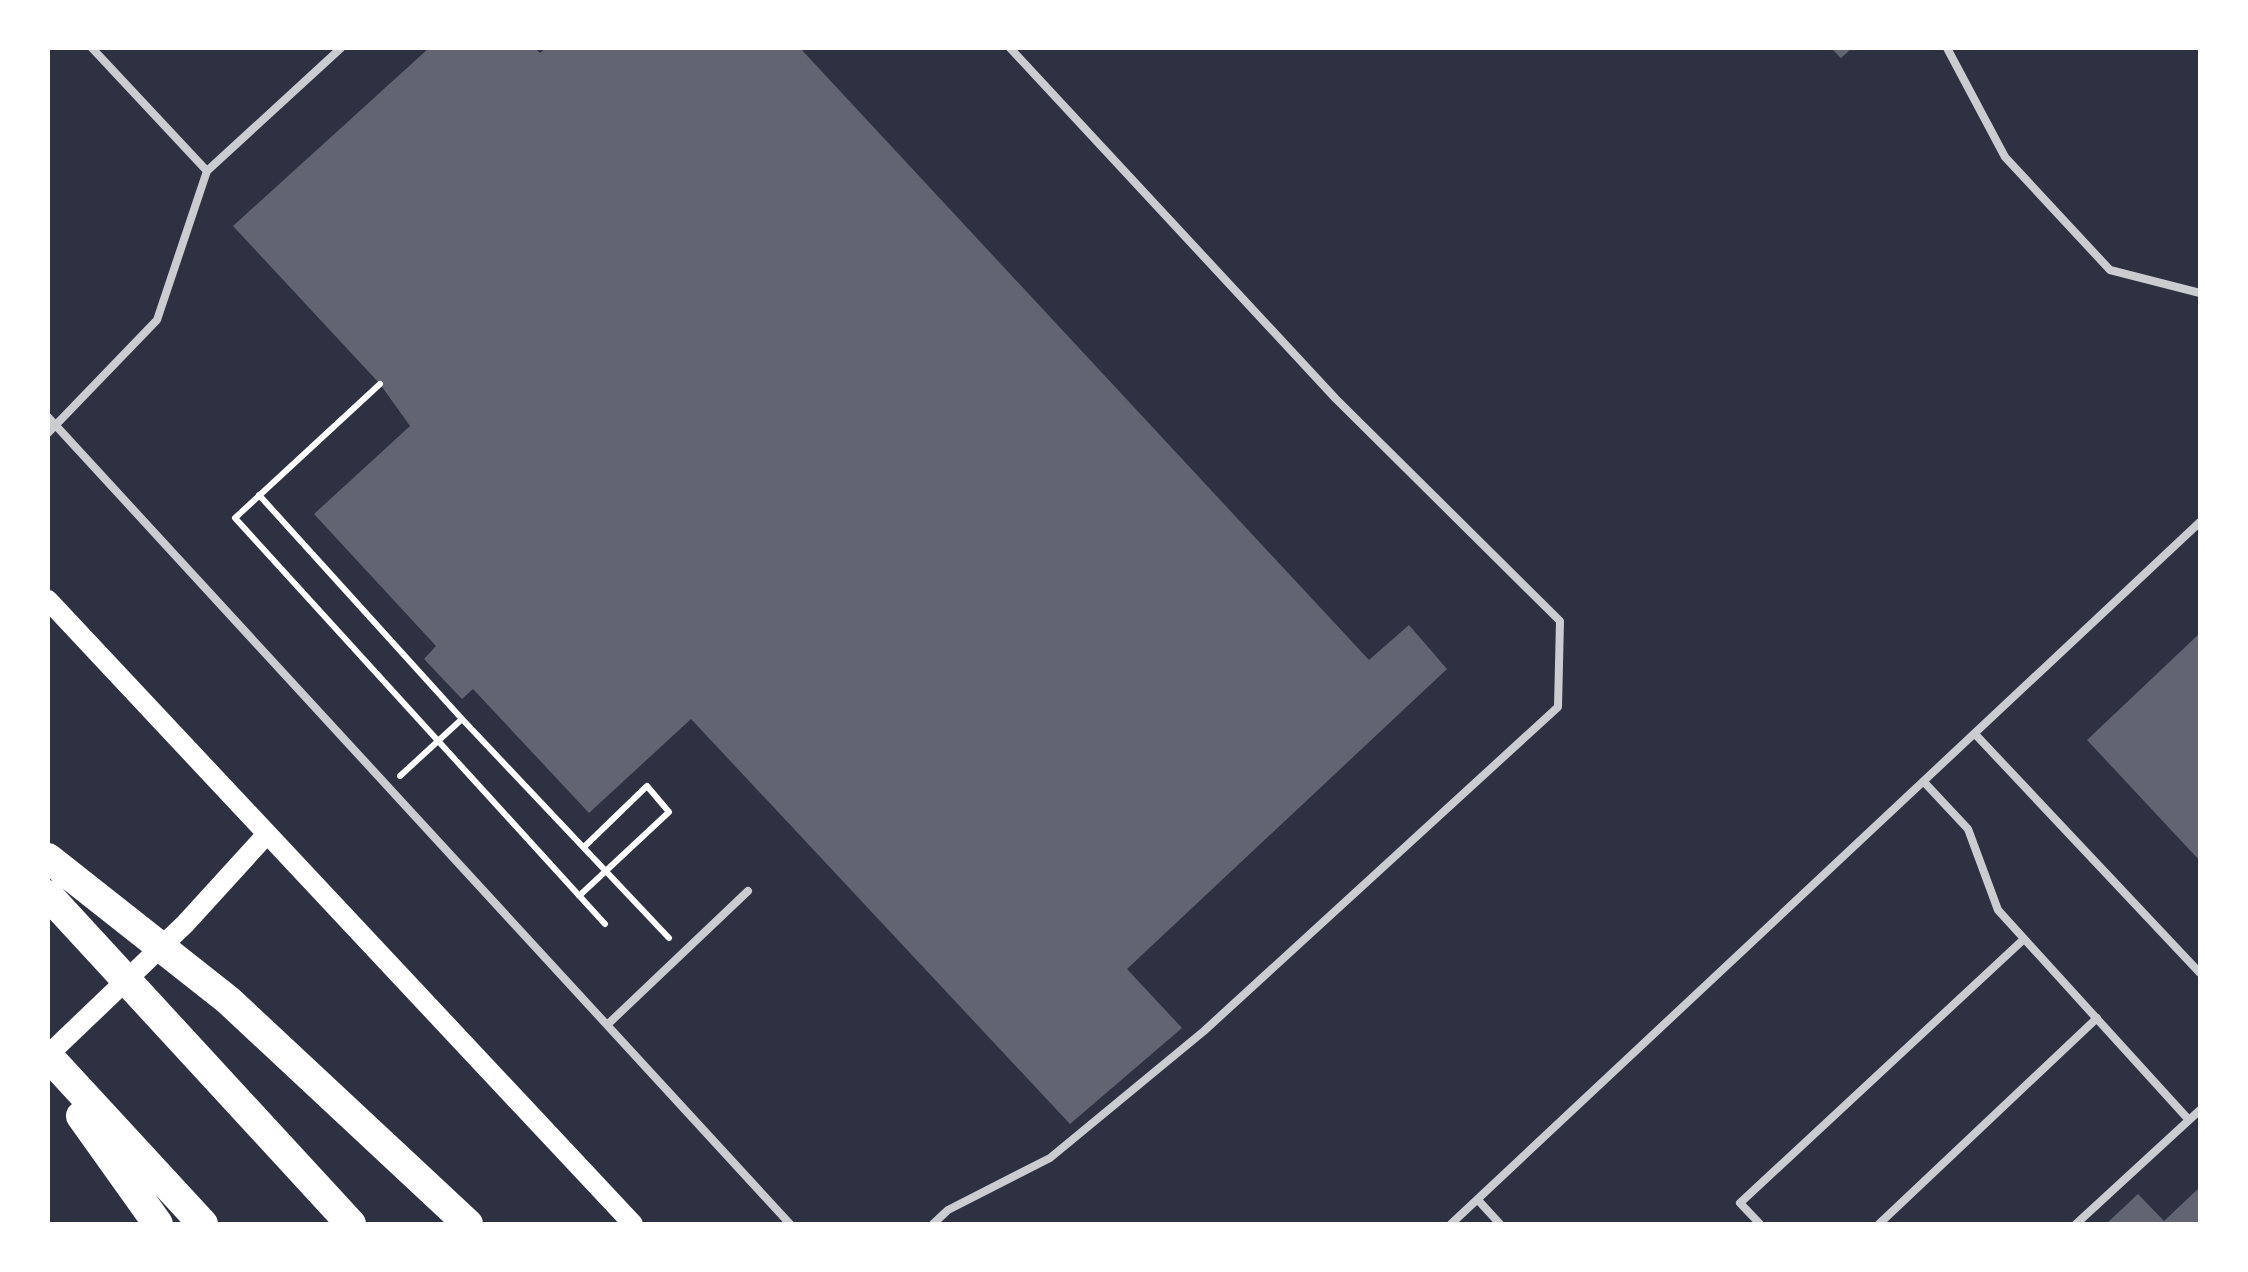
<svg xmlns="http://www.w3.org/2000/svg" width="2248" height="1272" viewBox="0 0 2248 1272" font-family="Jost,sans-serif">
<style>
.building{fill:#626471}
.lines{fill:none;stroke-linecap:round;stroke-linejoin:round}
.path{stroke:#fff;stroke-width:6}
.service{stroke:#caccd0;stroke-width:8}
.secondary{stroke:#fff;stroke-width:20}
.motorway{stroke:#fff;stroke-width:30}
</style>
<rect width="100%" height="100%" fill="#2d3142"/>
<path class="building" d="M429 48H535L540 53 546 48H800L1369 660 1409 625 1447 669 1127 969 1182 1028 1070 1124 691 719 589 813 473 689 462 699 424 659 436 646 314 514 410 426 380 384 233 226Z
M1831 48H1852L1841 58Z
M2200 633V861L2087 740Z
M2200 1187V1224H2106L2138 1194 2164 1221Z"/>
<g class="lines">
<path class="path" d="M380 384 235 518 605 924
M259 495 462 719 669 938
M400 776 462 719
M579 896 669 812 647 786 584 847"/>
<path class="service" d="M92 48 207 171
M1947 48 2005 157 2110 270 2200 293
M48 417 790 1224
M48 433 157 320 207 171 341 48
M1975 734 2200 973
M1924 782 1968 829 1998 910 2189 1120
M607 1025 748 891
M1478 1200 1500 1224
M933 1224 948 1210 1050 1158 1204 1031 1558 707 1560 621 1336 399 1010 48
M1451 1224 2200 522
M1760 1224 1740 1203 2024 939
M1879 1224 2097 1018
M2076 1224 2200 1110"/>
<path class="secondary" d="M48 600 633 1224
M48 1055 185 924 267 834"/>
<path class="motorway" d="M48 858 228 1000 468 1224
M48 895 351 1224
M48 1056 203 1224
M81 1116 158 1224"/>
</g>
<rect width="2248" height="1272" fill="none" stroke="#ffffff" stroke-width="100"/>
</svg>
